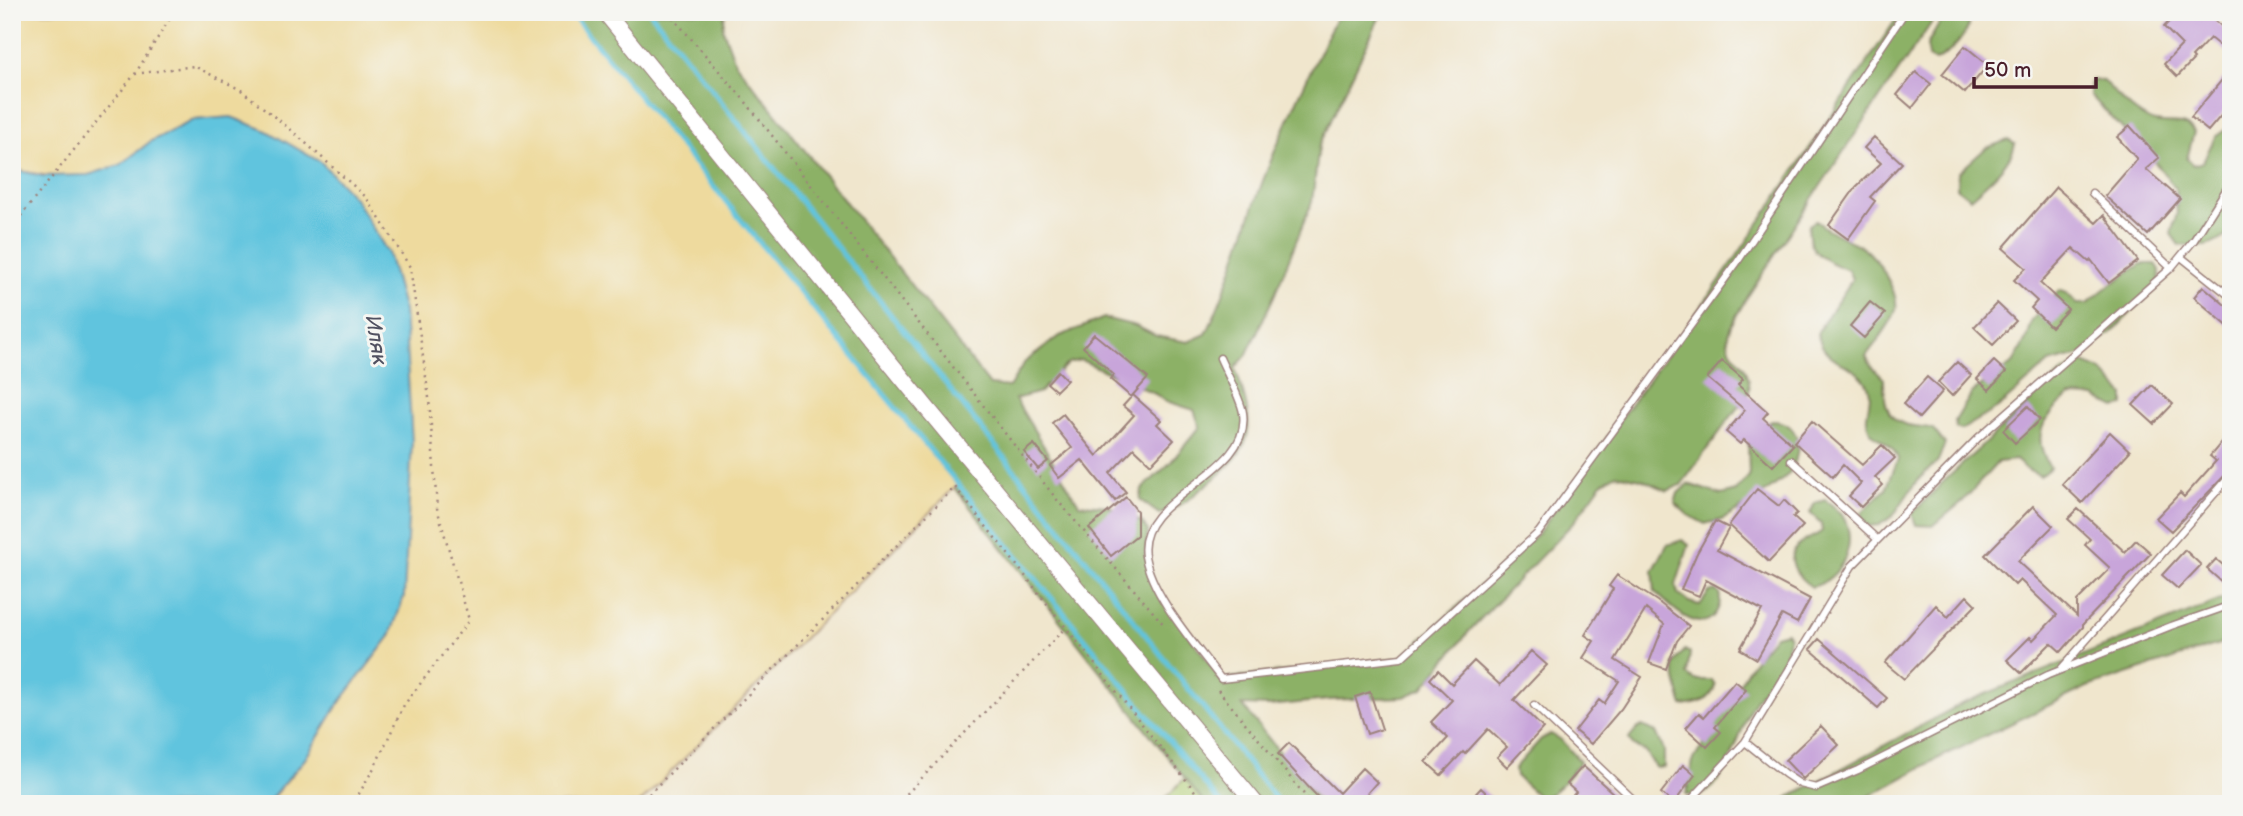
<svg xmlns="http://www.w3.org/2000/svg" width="2243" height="816" viewBox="0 0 2243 816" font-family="'Balsamiq Sans',sans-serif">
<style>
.green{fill:#b1ce74;stroke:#7e7650;stroke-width:2}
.forest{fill:#8cb166;stroke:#6b6848;stroke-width:2}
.sand{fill:#eeda9e;stroke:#9c7c64;stroke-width:2}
.water{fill:#60c4de;stroke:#557284;stroke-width:2}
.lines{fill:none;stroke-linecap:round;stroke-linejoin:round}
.stream{stroke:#60c4de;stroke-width:5}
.building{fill:#c8a5da}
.service-casing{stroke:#9d827c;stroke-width:9}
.tertiary-casing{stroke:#9d827c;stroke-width:18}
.path{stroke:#9d827c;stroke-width:2.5;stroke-dasharray:2 5;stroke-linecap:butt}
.service{stroke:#fff;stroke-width:6}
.tertiary{stroke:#fff;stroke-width:16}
.labels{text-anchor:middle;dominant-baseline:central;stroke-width:6;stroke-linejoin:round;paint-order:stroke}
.water-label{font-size:21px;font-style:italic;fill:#515161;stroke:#f6f6f2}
</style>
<rect width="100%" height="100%" fill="#f6f6f2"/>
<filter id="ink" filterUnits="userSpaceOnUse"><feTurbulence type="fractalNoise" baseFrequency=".0143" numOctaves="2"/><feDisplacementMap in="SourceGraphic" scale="14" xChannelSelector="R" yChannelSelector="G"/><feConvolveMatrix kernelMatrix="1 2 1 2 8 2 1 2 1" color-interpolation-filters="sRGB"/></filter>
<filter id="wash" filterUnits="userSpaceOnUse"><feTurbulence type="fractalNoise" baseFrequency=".00686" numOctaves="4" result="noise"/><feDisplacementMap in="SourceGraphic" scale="28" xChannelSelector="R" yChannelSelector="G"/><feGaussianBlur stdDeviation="1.57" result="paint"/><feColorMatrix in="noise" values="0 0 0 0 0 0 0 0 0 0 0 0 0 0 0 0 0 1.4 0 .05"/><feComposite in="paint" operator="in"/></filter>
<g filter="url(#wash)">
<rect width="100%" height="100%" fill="#f0e6cd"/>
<path class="green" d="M1185 778 1205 804H1160Z"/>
<path class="forest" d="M570 12H725L723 29 735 62 990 385 1009 387 1025 362 1060 336 1104 318 1136 326 1156 336 1188 342 1206 334C1230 284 1244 230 1264 178 1286 121 1312 67 1339 12H1382L1319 146 1312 202 1274 296 1246 356 1235 368C1256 428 1257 446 1205 486 1190 498 1178 510 1159 514L1140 500 1142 489 1170 463 1200 427 1194 410 1166 401 1155 394 1081 360 1068 363 1040 392 1015 399 1079 504 1109 506 1142 522 1148 531 1145 555 1156 589 1221 679 1401 658 1539 532 1733 262 1901 12H1939C1882 95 1825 177 1771 261 1762 275 1729 322 1728 335 1725 359 1753 360 1749 392L1681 485 1667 491 1641 479 1616 474 1601 484 1573 523 1471 629 1422 689 1404 697 1328 700 1269 706 1242 705 1321 804H1205L958 492Z
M1946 12H1968L1971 15C1971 31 1950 55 1935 61L1928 57 1927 45Z
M2091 80 2103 81C2118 95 2132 113 2152 121 2167 127 2181 117 2194 132L2187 159 2193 165 2203 162 2215 137 2231 126V232C2211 248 2204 248 2179 245L2171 234 2177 213 2175 188 2159 167 2090 95Z
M2008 140 2015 144C2011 164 1985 185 1970 198L1957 188 1958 173 1986 148Z
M1816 221C1830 232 1843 238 1859 245 1875 253 1899 292 1896 309 1894 321 1874 345 1866 356L1872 367 1884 379C1884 396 1884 418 1904 424 1912 427 1924 426 1933 429L1945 444 1938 461 1916 482 1893 516 1879 525 1869 526 1863 521 1861 513 1886 489 1898 459C1890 438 1875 442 1869 429 1861 411 1879 397 1863 378 1853 366 1833 362 1824 349 1821 345 1819 339 1817 334 1827 313 1841 300 1852 279L1848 270C1825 261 1805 253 1809 225Z
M2141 264H2156L2160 270 2159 284 2111 333 2083 354 2049 363 1998 408 1961 430 1956 428 1955 421 1972 393 2013 363 2028 336 2032 320 2059 290 2067 293 2077 304H2087L2103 290Z
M2081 362 2101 370 2124 395V405L2116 408 2095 397 2070 396C2043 418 2030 435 2050 468L2040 476 2027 470 2016 460 1998 462 1963 501 1933 526 1916 525 1912 514 1942 483 2060 374Z
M1772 421C1802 421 1803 453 1789 473 1783 482 1731 516 1721 520 1716 522 1710 522 1705 524L1688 515 1675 503 1678 493 1688 484 1721 495 1736 491 1749 476 1748 444 1760 427Z
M1825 500C1831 504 1837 508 1842 515 1860 542 1841 580 1812 587 1796 577 1782 556 1803 542 1809 538 1816 536 1822 531L1821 523 1810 513 1815 503Z
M1682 540 1689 545 1676 585 1678 594 1689 602 1700 605 1709 592 1715 590 1719 593C1721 600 1720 607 1715 614 1698 637 1669 604 1655 592L1653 571 1667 545Z
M2231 596V640L2087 687 1933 761 1855 804H1776L1963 703Z
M1786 632 1789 637C1787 665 1764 684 1751 707 1740 729 1722 809 1686 794L1693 761 1752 663 1775 635Z
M1685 650 1690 653 1687 675 1695 680H1712L1715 685C1712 701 1698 704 1683 706 1681 701 1673 670 1674 665 1675 660 1682 654 1685 650Z
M1642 726 1656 732 1664 750V767L1656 768 1645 751 1633 746 1629 739 1637 729Z
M1551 734 1560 739 1580 761 1578 765C1568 776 1555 796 1540 798L1516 776 1515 768 1541 739Z"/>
<path class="sand" d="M12 12H570L957 485 639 804H263L272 798 305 759 337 706 390 636 404 596 151 141C141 149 131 158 121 165 88 183 46 177 12 169Z"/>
<path class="water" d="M231 117 265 130 322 163 356 200 388 253 404 311 412 442 404 596 390 636 337 706 305 759 271 798 263 804H12V169L43 176 88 175 120 165 151 141 193 120Z"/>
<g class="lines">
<path class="stream" d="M570 12 1221 804
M650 12 1280 804"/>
</g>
<g id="blocks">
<path class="building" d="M2178 12H2191L2197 18 2202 12H2206L2231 35V55L2210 38 2192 57 2194 59 2177 77 2164 64 2182 45 2164 27Z
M1965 46 1988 65 1965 93 1942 74Z
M2231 69V104L2208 131 2191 117Z
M1916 72 1931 84 1912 108 1897 95Z
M2130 126 2159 158 2146 169 2180 199 2148 235 2105 196 2137 159 2117 137Z
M1874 137 1902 163 1870 197 1875 201 1848 239 1829 225 1856 187 1881 163 1864 148Z
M2056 187 2096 223 2104 215 2138 261 2109 283 2091 260 2089 262 2073 248 2040 283 2068 309 2051 327 2031 308 2037 301 2014 280 2026 268 2003 248Z
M2203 286 2231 310V329L2194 297Z
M1870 302 1885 314 1864 338 1850 326Z
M1997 303 2016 321 1993 345 1974 327Z
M1094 334 1148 378 1131 397 1110 379 1114 375 1083 347Z
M1722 361 1743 379 1738 385 1768 412 1763 418 1793 445 1773 466 1744 440 1740 444 1726 432 1745 410 1707 378Z
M1994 361 2006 372 1989 390 1977 379Z
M1957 362 1971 375 1952 396 1938 382Z
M1058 371 1067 380 1056 391 1047 383Z
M1927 377 1943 391 1919 418 1903 404Z
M2152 385 2173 404 2154 424 2133 405Z
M1133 395 1161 420 1157 424 1174 440 1151 464 1134 448 1110 473 1126 492 1115 501 1082 460 1059 478 1050 466 1072 448 1052 423 1063 414 1097 456 1134 415 1123 406Z
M2028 406 2040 420 2015 443 2003 430Z
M1812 421 1862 465 1882 445 1895 458 1875 477 1883 485 1861 507 1849 496 1861 483 1843 465 1833 477 1794 442Z
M2231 431V469L2171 531 2156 518 2180 493 2184 497 2216 461 2210 456Z
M2110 432 2130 451 2082 503 2062 484Z
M1034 444 1048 461 1038 469 1024 452Z
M1757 489 1779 506 1784 500 1797 513 1793 517 1803 526 1769 562 1729 525Z
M1126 497 1137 511V535L1111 556 1089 528Z
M2033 506 2053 526 2018 561 2077 616V601L2110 568 2085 545 2090 539 2068 519 2078 509 2125 552 2136 540 2151 553 2083 624V627L2061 652 2051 643 2021 673 2007 660 2030 637 2033 640 2057 615 2020 580 2015 585 1985 555Z
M1715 521 1729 528 1717 550 1810 599 1797 623 1782 615 1757 659 1740 649 1762 610 1706 580 1699 596 1681 589 1697 553Z
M2185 550 2201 565 2178 589 2162 575Z
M2216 559 2231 572V590L2207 569Z
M1617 575 1657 601 1689 626 1677 641 1666 669 1649 663 1664 624 1646 609 1615 660 1642 677 1621 709 1591 744 1575 731 1599 700 1604 704 1619 681 1583 658 1594 641 1585 635 1613 589 1609 586Z
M1967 596 1976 605 1904 679 1885 663 1936 605 1948 617Z
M1819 639 1887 698 1878 708 1810 649Z
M1531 651 1547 665 1514 700 1543 728 1507 767 1497 757 1507 747 1488 729 1465 754 1463 752 1441 775 1426 762 1448 738 1431 722 1452 700 1430 679 1438 670 1452 684 1474 661 1500 685Z
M1735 681 1746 690 1715 727 1721 732 1707 747 1686 728 1699 713 1704 717Z
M1370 692 1382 729 1367 734 1355 697Z
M1821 726 1839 745 1803 779 1785 760Z
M1289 743 1339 793 1362 768 1377 782 1358 804H1324L1278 754Z
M1683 765 1695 775 1674 803 1661 793Z
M1583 766 1625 804H1565L1576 792 1567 784Z
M1481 788 1498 804H1466Z"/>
</g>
</g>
<g filter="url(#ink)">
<use href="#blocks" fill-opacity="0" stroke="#9d827c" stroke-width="2"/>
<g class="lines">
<g class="service-casing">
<path id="service" d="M2092 193 2171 268
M2181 257 2231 297
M1220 358C1226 372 1241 399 1243 413 1252 477 1135 494 1145 556 1152 597 1196 645 1221 679L1401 658 1539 532 1736 264 1905 12
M1791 460 1877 539
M2061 669 2231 475
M1534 705 1638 804
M1745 742 1852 566 1978 438 2171 268 2194 240 2231 182
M1687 804 1745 742 1785 774 1800 784 1816 788 1858 770 2048 675 2171 626 2231 605"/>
</g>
<g class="tertiary-casing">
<path id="tertiary" d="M605 12 926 407 1256 804"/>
</g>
<path class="path" d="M668 12 745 101 1058 501 1165 626
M135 74 194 66 241 90 290 129 366 197 410 267 429 398 437 508 469 620 404 705 375 766 353 804
M12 227 135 74 174 12
M1218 690 1312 804
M639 804 955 487 1205 804
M897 804 1066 627"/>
<use href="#service" class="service"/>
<use href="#tertiary" class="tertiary"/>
</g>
</g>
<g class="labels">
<g class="water-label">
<text transform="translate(376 340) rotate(81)">Иляк</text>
</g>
</g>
<rect width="2243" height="816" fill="none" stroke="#f6f6f2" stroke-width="42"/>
<path d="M1974 77v10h122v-10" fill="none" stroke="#4a1f2b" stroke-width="3.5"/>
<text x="1984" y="77" font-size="21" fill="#4a1f2b" stroke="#f6f6f2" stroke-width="5" paint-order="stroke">50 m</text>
</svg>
